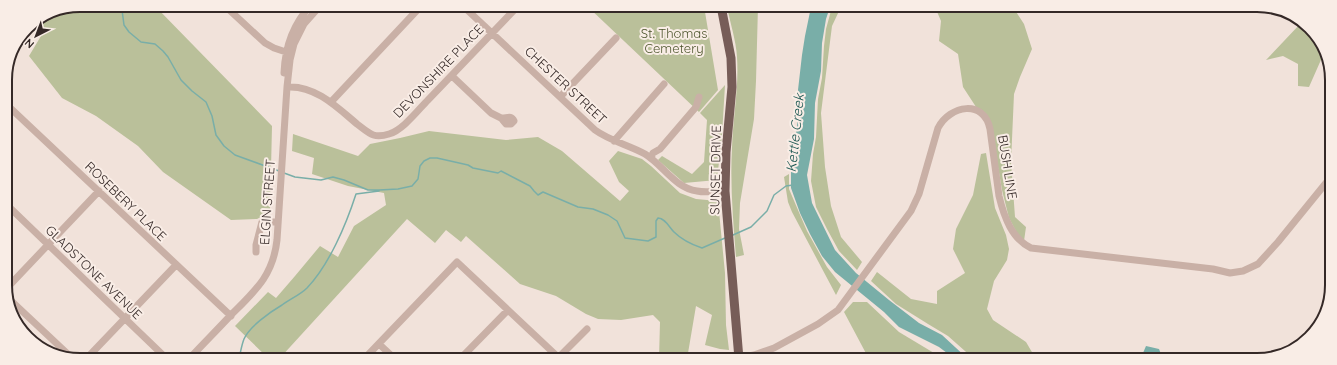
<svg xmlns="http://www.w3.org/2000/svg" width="1337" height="365" viewBox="0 0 1337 365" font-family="Quicksand,sans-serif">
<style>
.green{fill:#bac09a}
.water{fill:#79aea8}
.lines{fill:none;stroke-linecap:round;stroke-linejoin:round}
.stream{stroke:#79aea8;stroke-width:1.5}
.minor{stroke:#c9b0a6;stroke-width:7}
.major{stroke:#775d58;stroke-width:9}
.labels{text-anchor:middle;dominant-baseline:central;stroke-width:4;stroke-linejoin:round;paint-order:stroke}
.park-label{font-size:13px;fill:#4b542b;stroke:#f9ede6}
.street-label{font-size:13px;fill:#352927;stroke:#f9ede6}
.water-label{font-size:14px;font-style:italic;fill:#1c5751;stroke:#f9ede6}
.rim{fill:none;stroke:#352927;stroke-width:2}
</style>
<rect width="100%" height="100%" fill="#f1e2da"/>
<path class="green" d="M80 5H154L272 126 270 212 257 219 231 220 163 172 138 146 96 116 62 98 29 56 44 31 35 21 52 11Z
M587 6H704L718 90 699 112Z
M727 6H758L756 81 754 119 740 203 739 229 744 255 736 257C733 220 730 184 732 148 733 117 739 88 737 57 736 40 730 23 727 6Z
M832 7H840V9L832 26 821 113 825 167 831 206 841 237 862 262 857 270 839 251 827 229 816 207 811 181 813 154 816 137 818 99 822 78 824 46 826 29Z
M935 7H1013L1024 24 1032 49 1020 77 1014 94 1011 162 1015 217 1026 227 1024 241 1018 235 1009 218 1002 190 990 121 978 110 963 87 958 54 939 41 941 21Z
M1301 23 1313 30 1324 53 1309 87 1298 86V64L1283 56 1266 60Z
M725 85 722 135 717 180 684 183 658 160 662 156 692 174 704 162 707 120 700 113Z
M429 131 506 140 538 137 562 151 620 201 629 191 619 182 609 161 618 151 642 159 651 166 680 193 696 199 718 201 725 273 726 325 729 350 720 349 705 345 712 315 696 306 687 359H659L660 322 653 315 621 320 598 319 586 314 556 296 520 284 466 236 461 242 446 230 435 243 407 219 280 358H268L235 326 268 292 276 298 295 276 320 246 338 257 354 226 386 205 384 193 348 186 312 174 314 158 292 151 293 134 358 156 370 144 400 138Z
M986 153 995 208 1006 235 1009 249 1007 260 994 281 987 309 993 320 1026 342 1036 359H974L948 336 928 324 896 304 871 281 877 272 911 299 937 304V291L965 273 953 249 956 229 973 195 981 154Z
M789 174V189L807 231 827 267 841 285 836 295 792 212 788 202 784 177Z
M853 302H867L899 332 944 359H869L844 312Z"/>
<path class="water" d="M811 7H830L826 19 822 43 821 71 815 103 814 139 807 175 812 203 835 250 856 273 889 300 919 323 942 335 968 359H955L939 347 899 327 884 312 835 272 822 256 810 234 800 213 791 188V160L793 152V140L797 130 798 90 802 55 805 36Z
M1146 346 1159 349 1161 354V360H1140Z"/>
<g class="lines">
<path class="stream" d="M119 5 122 10 124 25 129 32 141 42 155 44 163 51 168 57 181 80 192 91 206 102 212 116 216 135 224 146 235 155 279 171
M284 173 295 177 321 180 333 177 344 180 368 190H379L398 189 412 186 418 179 420 166 424 161 430 158H437L468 165 473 168 498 173 501 171 530 186 534 191 538 195 543 192 578 207 593 209 608 215 617 221 625 238 648 241 656 237V221L658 218C665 218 669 227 674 232 681 239 693 245 702 248L725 238
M733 235 751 227 767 211 774 195 786 186 793 185
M240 354C241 350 242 344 244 339 249 327 270 312 282 305 290 299 300 295 307 288 329 265 346 225 356 194L379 191"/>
<path class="minor" d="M224 5 265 43 274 48 289 53
M463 6 595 130C610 141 629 145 645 154 663 165 675 188 697 191 706 193 716 191 725 191
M284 73C285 48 293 24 311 5
M452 76 491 113 501 118 506 124H511L514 121C511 114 506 119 501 118
M287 87C315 85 337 107 357 124 369 133 373 139 389 134 403 130 418 110 428 100 458 69 488 37 518 6
M560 97 616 38
M331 102 421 6
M5 103 231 316
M614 141 664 84
M651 158 653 153 660 149 696 107 699 97
M6 204 166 358
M256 252V245L262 222H278
M6 289 99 191
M6 296 72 358
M379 344 394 358
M87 358 176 265
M190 358C203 344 217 330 230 316 255 291 273 276 277 240L287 87 290 60 294 44 304 24 320 6
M365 358 457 262 559 358
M461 358 508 310
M558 358 587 329
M739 358 754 355 774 348 818 324 838 310 911 211 919 194 938 128C950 105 984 99 990 129L999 196C1004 217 1012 239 1031 248L1213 269 1230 273 1243 271 1258 264 1278 242 1330 178"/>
<path class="major" d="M721 6 731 58 732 87 726 152 725 191 739 359"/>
</g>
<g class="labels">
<g class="park-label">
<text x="674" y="33">St. Thomas<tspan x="674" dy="15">Cemetery</tspan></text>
</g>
<g class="street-label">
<text transform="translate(438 71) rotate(-46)">DEVONSHIRE PLACE</text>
<text transform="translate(566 85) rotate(43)">CHESTER STREET</text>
<text transform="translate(1008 167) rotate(81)">BUSH LINE</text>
<text transform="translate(715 170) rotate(-89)">SUNSET DRIVE</text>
<text transform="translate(126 201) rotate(44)">ROSEBERY PLACE</text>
<text transform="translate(267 202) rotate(-86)">ELGIN STREET</text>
<text transform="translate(94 272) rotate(44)">GLADSTONE AVENUE</text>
</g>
<g class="water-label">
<text transform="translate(795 133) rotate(-84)">Kettle Creek</text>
</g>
</g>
<path d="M0 0H1337V365H0ZM80 12H1257A68 68 0 0 1 1325 80V285A68 68 0 0 1 1257 353H80A68 68 0 0 1 12 285V80A68 68 0 0 1 80 12Z" fill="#f9ede6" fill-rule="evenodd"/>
<path class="rim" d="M80 12H1257A68 68 0 0 1 1325 80V285A68 68 0 0 1 1257 353H80A68 68 0 0 1 12 285V80A68 68 0 0 1 80 12Z"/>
<g transform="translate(36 36) rotate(222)" stroke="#f9ede6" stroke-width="3" paint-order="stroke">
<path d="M0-3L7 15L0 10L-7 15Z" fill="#352927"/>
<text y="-6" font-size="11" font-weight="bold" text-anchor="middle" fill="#352927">N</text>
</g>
</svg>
